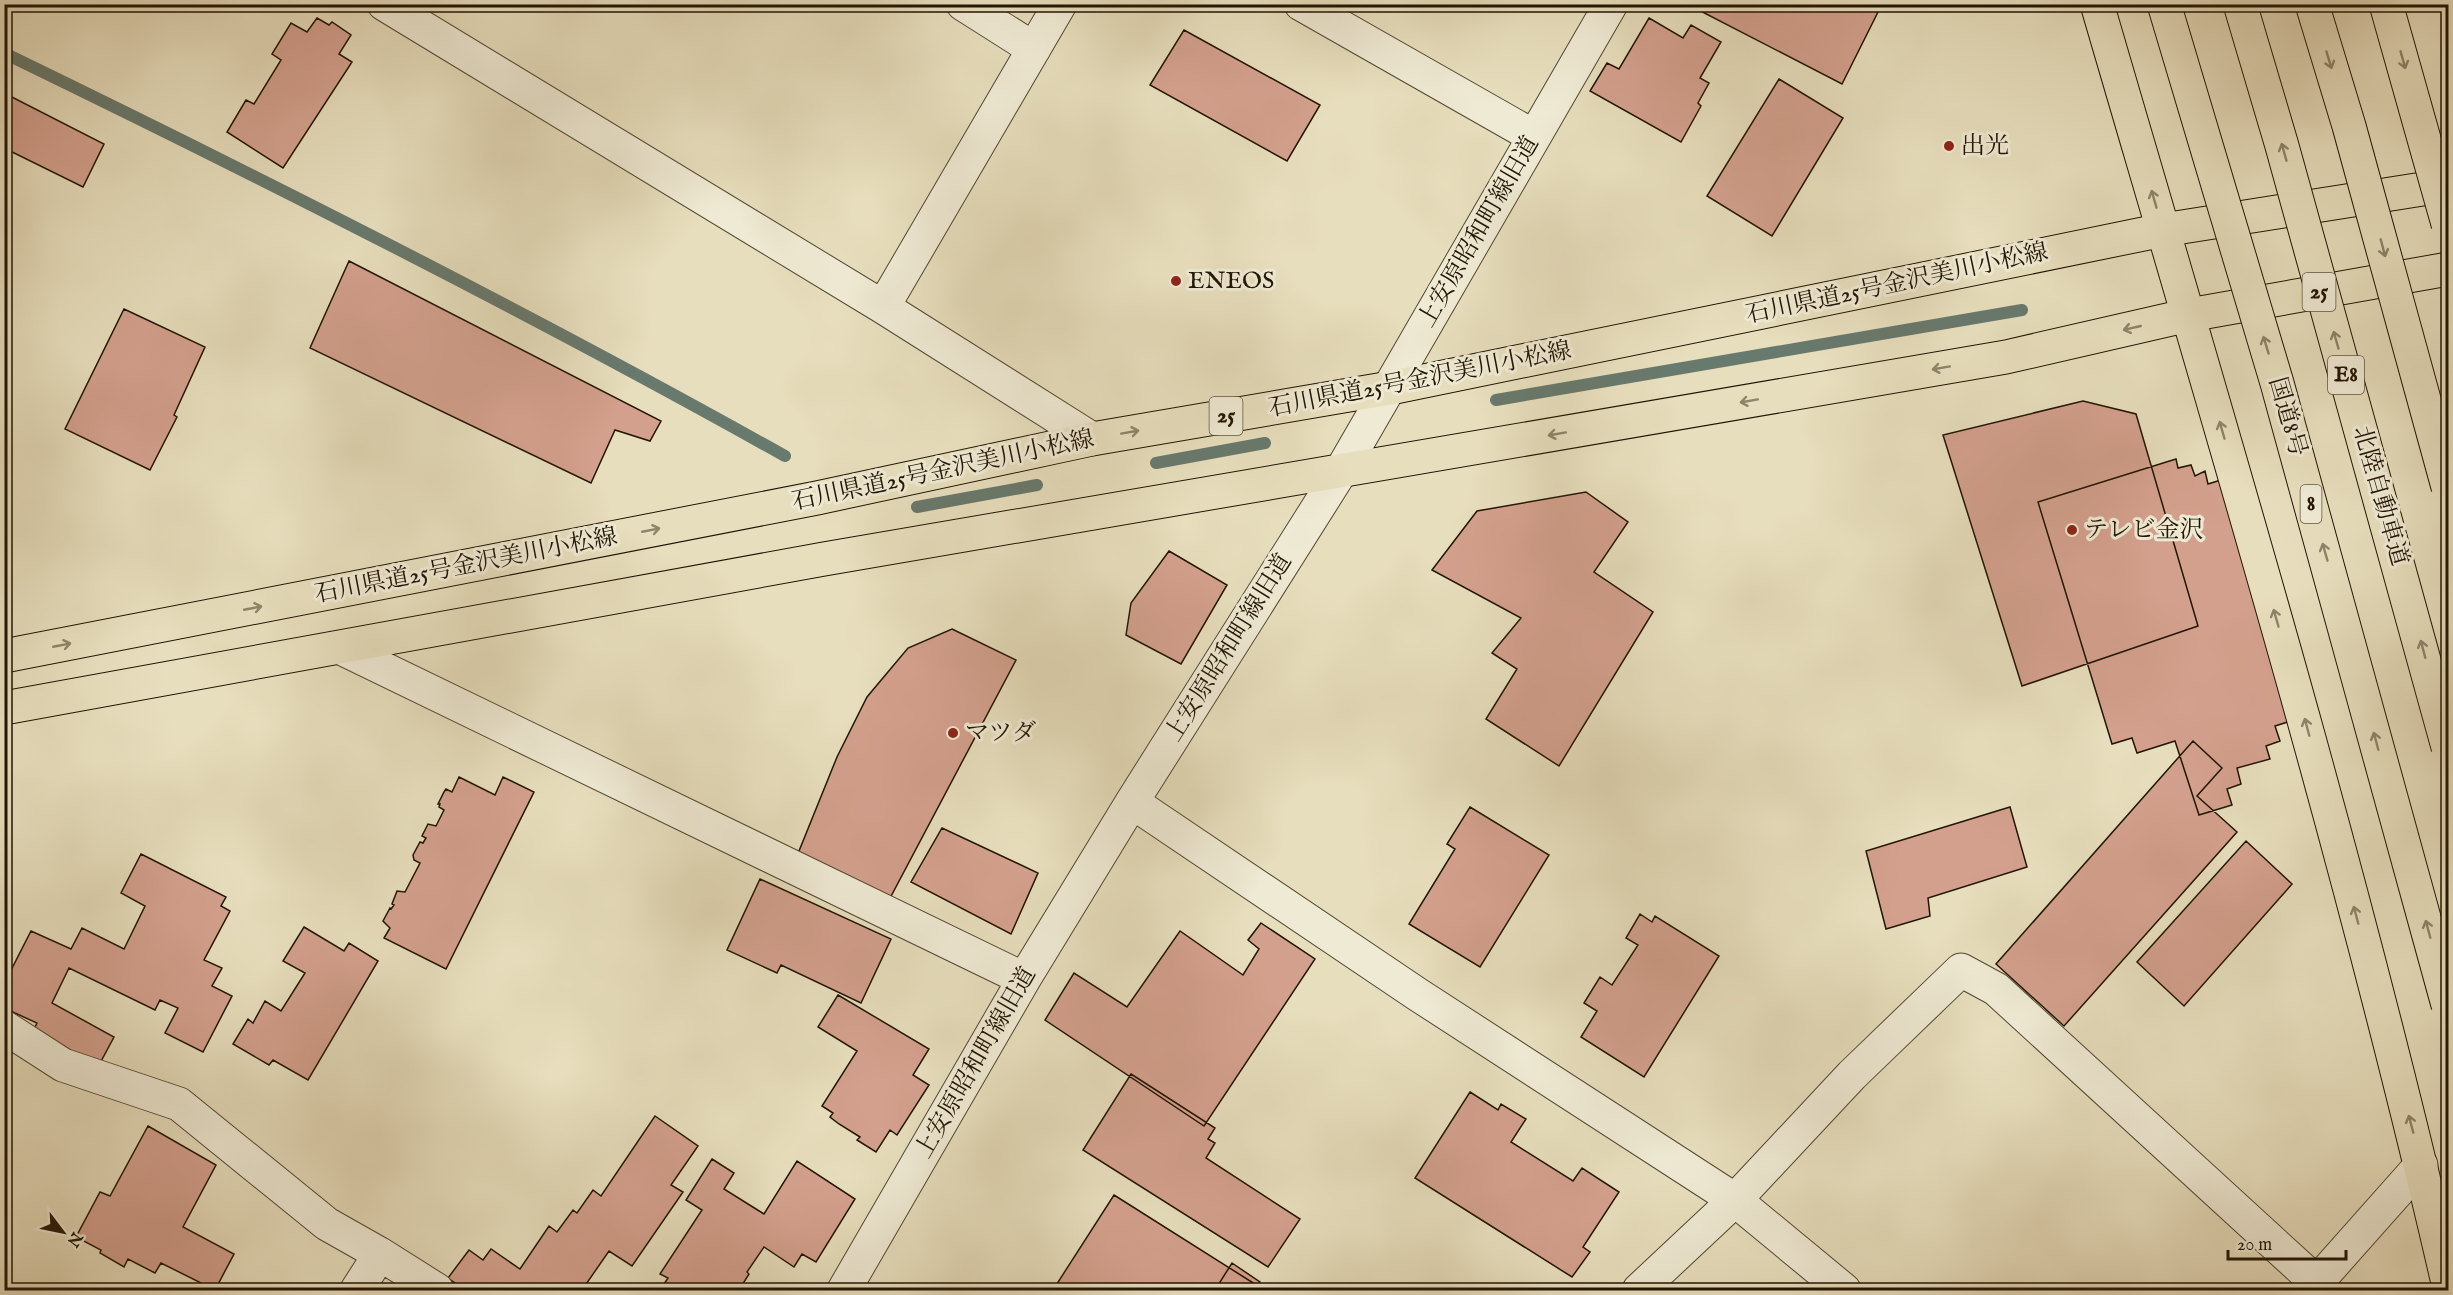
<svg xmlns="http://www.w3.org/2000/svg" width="2453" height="1295" viewBox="0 0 2453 1295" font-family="'IM FELL English','Noto Serif JP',serif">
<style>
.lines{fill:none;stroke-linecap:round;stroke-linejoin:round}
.stream{stroke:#68796d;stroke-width:12}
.building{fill:#d3a08d;stroke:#211504;stroke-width:1.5}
.minor-casing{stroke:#524732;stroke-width:35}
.major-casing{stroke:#211504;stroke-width:35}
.highway-casing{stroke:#211504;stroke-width:35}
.minor{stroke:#efead4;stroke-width:33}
.major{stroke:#e7debd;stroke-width:33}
.highway{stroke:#e7debd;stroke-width:33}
.highway-bridge-casing{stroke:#211504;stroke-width:35;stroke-linecap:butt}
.highway-bridge{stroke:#e7debd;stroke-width:33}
.oneway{stroke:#8e846a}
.poi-dot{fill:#8f2418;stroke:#efead4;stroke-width:2}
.labels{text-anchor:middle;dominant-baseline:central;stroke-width:6;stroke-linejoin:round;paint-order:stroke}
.shield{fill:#efead4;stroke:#5f5542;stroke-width:1.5}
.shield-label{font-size:22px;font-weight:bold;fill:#211504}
.poi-label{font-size:24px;fill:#211504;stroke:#efead4;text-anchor:start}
.street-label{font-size:24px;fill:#211504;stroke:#efead4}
</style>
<rect width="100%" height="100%" fill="#e7debd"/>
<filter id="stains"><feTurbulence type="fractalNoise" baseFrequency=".00333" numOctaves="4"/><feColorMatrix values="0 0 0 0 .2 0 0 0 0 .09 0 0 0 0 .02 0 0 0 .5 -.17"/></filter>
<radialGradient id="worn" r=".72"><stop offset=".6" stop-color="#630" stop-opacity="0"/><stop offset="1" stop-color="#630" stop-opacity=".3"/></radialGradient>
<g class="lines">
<path class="stream" d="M4 53C268 181 530 313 785 456
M1496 400 2022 310
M1156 463 1265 443
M917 507 1037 485"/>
</g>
<path class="building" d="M1687 4H1882L1842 84Z
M317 18 329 25 332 22 351 35 339 54 352 62 283 168 227 132 246 100 254 104 281 60 272 54 291 23 307 32Z
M1649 18 1683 38 1691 25 1721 42 1700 78 1709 83 1698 103 1701 106 1681 142 1590 91 1607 63 1619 69Z
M1184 30 1320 105 1287 161 1150 85Z
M1779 79 1843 118 1772 236 1707 196Z
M4 93 104 144 83 187 4 148Z
M349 261 661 421 650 441 615 430 591 483 310 348Z
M124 309 205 347 174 415 177 417 150 470 65 429Z
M2083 401 2136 414 2198 626 2022 686 1943 435Z
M2176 459 2178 468 2191 465 2195 476 2205 471 2208 484 2221 480 2297 719 2275 726 2280 741 2266 746 2270 759 2237 768 2241 784 2227 789 2232 805 2199 815 2175 741 2137 753 2132 738 2112 744 2038 502Z
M1586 492 1628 522 1594 572 1653 612 1559 766 1486 719 1517 669 1492 653 1521 618 1432 570 1477 511Z
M1169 551 1227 585 1181 664 1126 635 1131 603Z
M952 629 1016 660 889 900 797 856 837 757 867 697 908 648Z
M2193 741 2222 768 2197 796 2237 832 2064 1026 1996 964Z
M459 777 495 795 503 777 534 792 446 969 384 938 390 928 383 921 390 908 391 909 394 905 392 904 397 891 405 892 420 863 414 860 413 855 420 842 423 843 426 838 422 836 428 824 436 826 444 810 439 807 440 804H438L444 792 446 789 452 792Z
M4 800 11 803 4 818Z
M1470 807 1549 855 1480 967 1409 924 1455 849 1447 844Z
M2010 807 2027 867 1928 898 1930 916 1886 929 1866 851Z
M942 828 1038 873 1011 934 911 882Z
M2246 841 2292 884 2184 1006 2137 962Z
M141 854 226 897 221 906 230 911 204 960 222 968 212 986 232 996 203 1052 165 1033 178 1008 160 1000 155 1010 69 968 52 1003 114 1037 99 1065 33 1031 37 1023 4 1008V984L31 931 71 949 82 928 124 949 145 906 121 893Z
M760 879 891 939 861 1003 781 965 777 973 727 950Z
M1640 914 1652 922 1655 916 1719 956 1644 1077 1581 1037 1597 1011 1584 1003 1600 977 1612 985 1638 945 1626 938Z
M1261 923 1315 959 1204 1126 1045 1020 1074 973 1127 1007 1180 931 1243 975 1259 949 1248 940Z
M304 927 344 951 349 943 378 961 308 1080 273 1060 269 1065 233 1044 248 1019 253 1023 265 1001 281 1011 305 973 283 961Z
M838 995 929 1049 913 1075 929 1085 897 1135 890 1130 876 1152 857 1140 860 1137 839 1124 830 1117 833 1113 822 1106 857 1051 818 1027Z
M1131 1074 1215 1128 1208 1139 1215 1143 1206 1158 1300 1219 1268 1267 1083 1150Z
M1131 1074 1215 1128 1208 1139 1215 1143 1206 1158 1300 1219 1268 1267 1083 1150Z
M1470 1092 1498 1110 1501 1104 1526 1119 1511 1142 1573 1181 1582 1168 1619 1192 1583 1247 1590 1252 1572 1277 1415 1178Z
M655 1116 698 1146 671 1185 683 1192 632 1266 609 1251 582 1290H465L448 1278 469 1250 483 1260 491 1249 520 1269 549 1226 557 1232 573 1210 577 1213 593 1190 601 1196Z
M148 1126 216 1165 183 1227 234 1254 215 1290 161 1263 155 1273 128 1259 124 1267 100 1253 101 1250 76 1237 100 1192 110 1196Z
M712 1159 734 1173 724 1189 764 1214 797 1161 855 1199 816 1262 802 1254 794 1267 764 1247 747 1272 749 1274 739 1290H660L668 1278 660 1274 702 1210 686 1200Z
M712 1159 734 1173 724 1189 764 1214 797 1161 855 1199 816 1262 802 1254 794 1267 764 1247 747 1272 749 1274 739 1290H660L668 1278 660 1274 702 1210 686 1200Z
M1114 1195 1258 1286 1255 1290H1053Z
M1232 1263 1260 1282 1255 1290H1215Z"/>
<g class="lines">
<g class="minor-casing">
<path id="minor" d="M384 4 883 307 1092 439
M963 4 1034 49
M1301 4 1533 136
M883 307 1060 4
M341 648 1024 979
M1132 802 1417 994 1735 1200 1844 1290
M4 1027 63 1065 179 1104 327 1224 380 1254 437 1290
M357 1290 380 1254
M844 1290 1024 979 1132 802 1341 471 1611 4
M1639 1290 1735 1200 1852 1075 1961 970 1996 989 2317 1283
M2310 1290 2421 1165"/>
</g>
<g class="major-casing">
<path id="major" d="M4 656 817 498 1092 439 1390 388 2163 230 2448 185
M4 708 824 559 2006 357 2189 315 2448 269"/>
</g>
<g class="highway-casing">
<path id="highway" d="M2097 4C2221 429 2349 852 2448 1283"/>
</g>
<use href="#minor" class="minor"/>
<use href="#major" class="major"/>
<use href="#highway" class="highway"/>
<g class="highway-bridge-casing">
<path id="highway-bridge" d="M2164 4 2277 383 2448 1005
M2240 4 2282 146 2448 747
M2312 4 2349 126 2448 487
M2386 4 2448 224"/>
</g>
<use href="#highway-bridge" class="highway-bridge"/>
</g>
<defs><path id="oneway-shaft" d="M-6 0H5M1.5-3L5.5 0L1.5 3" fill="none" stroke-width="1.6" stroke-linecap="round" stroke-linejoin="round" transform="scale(1.5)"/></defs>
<g class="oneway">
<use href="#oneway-shaft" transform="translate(2329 60) rotate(73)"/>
<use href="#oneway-shaft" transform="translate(2403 60) rotate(74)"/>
<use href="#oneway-shaft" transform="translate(2284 152) rotate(-106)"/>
<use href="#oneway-shaft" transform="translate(2154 199) rotate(-106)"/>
<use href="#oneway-shaft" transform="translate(2383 248) rotate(75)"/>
<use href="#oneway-shaft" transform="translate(2132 328) rotate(167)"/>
<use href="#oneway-shaft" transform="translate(2336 340) rotate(-106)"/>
<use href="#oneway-shaft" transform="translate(2266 345) rotate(-107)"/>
<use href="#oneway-shaft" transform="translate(1941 368) rotate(170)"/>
<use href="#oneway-shaft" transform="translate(1749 401) rotate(170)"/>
<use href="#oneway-shaft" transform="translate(2222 430) rotate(-106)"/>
<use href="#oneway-shaft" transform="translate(1130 432) rotate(-10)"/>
<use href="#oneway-shaft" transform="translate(1557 434) rotate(170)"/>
<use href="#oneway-shaft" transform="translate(651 530) rotate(-11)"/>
<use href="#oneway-shaft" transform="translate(2325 552) rotate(-106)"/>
<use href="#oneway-shaft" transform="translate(253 608) rotate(-11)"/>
<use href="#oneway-shaft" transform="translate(2276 618) rotate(-106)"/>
<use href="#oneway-shaft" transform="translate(62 645) rotate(-11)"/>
<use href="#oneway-shaft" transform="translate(2423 649) rotate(-105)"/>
<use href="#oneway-shaft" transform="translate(2307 727) rotate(-105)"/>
<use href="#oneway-shaft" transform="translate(2376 741) rotate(-105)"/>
<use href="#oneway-shaft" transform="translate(2356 915) rotate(-105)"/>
<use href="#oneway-shaft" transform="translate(2428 929) rotate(-105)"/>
<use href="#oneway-shaft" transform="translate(2411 1124) rotate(-105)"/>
</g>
<g class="poi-dot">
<circle cx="1949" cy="146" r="6"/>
<circle cx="1176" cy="281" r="6"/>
<circle cx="2072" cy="530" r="6"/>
<circle cx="953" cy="733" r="6"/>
</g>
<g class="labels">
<g class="shield">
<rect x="2302.5" y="273" width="33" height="38" rx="4.5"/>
<rect x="2328" y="356" width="36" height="38" rx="4.5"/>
<rect x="1209.5" y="397" width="33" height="38" rx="4.5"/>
<rect x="2300.5" y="485" width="21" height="38" rx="4.5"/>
</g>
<g class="shield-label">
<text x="2319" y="292">25</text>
<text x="2346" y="375">E8</text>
<text x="1226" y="416">25</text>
<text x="2311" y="504">8</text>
</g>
<g class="poi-label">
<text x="1961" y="146">出光</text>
<text x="1188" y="281">ENEOS</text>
<text x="2084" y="530">テレビ金沢</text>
<text x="965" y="733">マツダ</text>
</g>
<g class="street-label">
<text transform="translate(1479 232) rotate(-60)">上安原昭和町線旧道</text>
<text transform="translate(1897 284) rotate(-12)">石川県道25号金沢美川小松線</text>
<text transform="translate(1420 380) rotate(-11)">石川県道25号金沢美川小松線</text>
<text transform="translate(2287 417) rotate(74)">国道8号</text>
<text transform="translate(943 471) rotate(-12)">石川県道25号金沢美川小松線</text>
<text transform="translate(2380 496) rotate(74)">北陸自動車道</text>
<text transform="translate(466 566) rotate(-11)">石川県道25号金沢美川小松線</text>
<text transform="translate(1229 648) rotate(-58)">上安原昭和町線旧道</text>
<text transform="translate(976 1063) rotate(-60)">上安原昭和町線旧道</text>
</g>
</g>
<rect width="2453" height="1295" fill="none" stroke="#e7debd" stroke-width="24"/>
<rect x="6" y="6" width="2441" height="1283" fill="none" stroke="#211504" stroke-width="3"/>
<rect x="12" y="12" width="2429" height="1271" fill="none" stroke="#211504" stroke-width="1.5"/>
<g transform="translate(63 1232) rotate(122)" stroke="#efead4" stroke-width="4.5" paint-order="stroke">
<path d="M0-4.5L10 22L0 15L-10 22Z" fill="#211504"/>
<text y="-9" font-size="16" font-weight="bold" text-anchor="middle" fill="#211504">N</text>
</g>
<path d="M2228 1250v9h118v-9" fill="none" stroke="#211504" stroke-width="3"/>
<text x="2237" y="1250" font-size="18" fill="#211504" stroke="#efead4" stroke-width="4.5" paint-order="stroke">20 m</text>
<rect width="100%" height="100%" filter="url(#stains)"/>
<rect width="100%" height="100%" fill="url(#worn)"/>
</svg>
